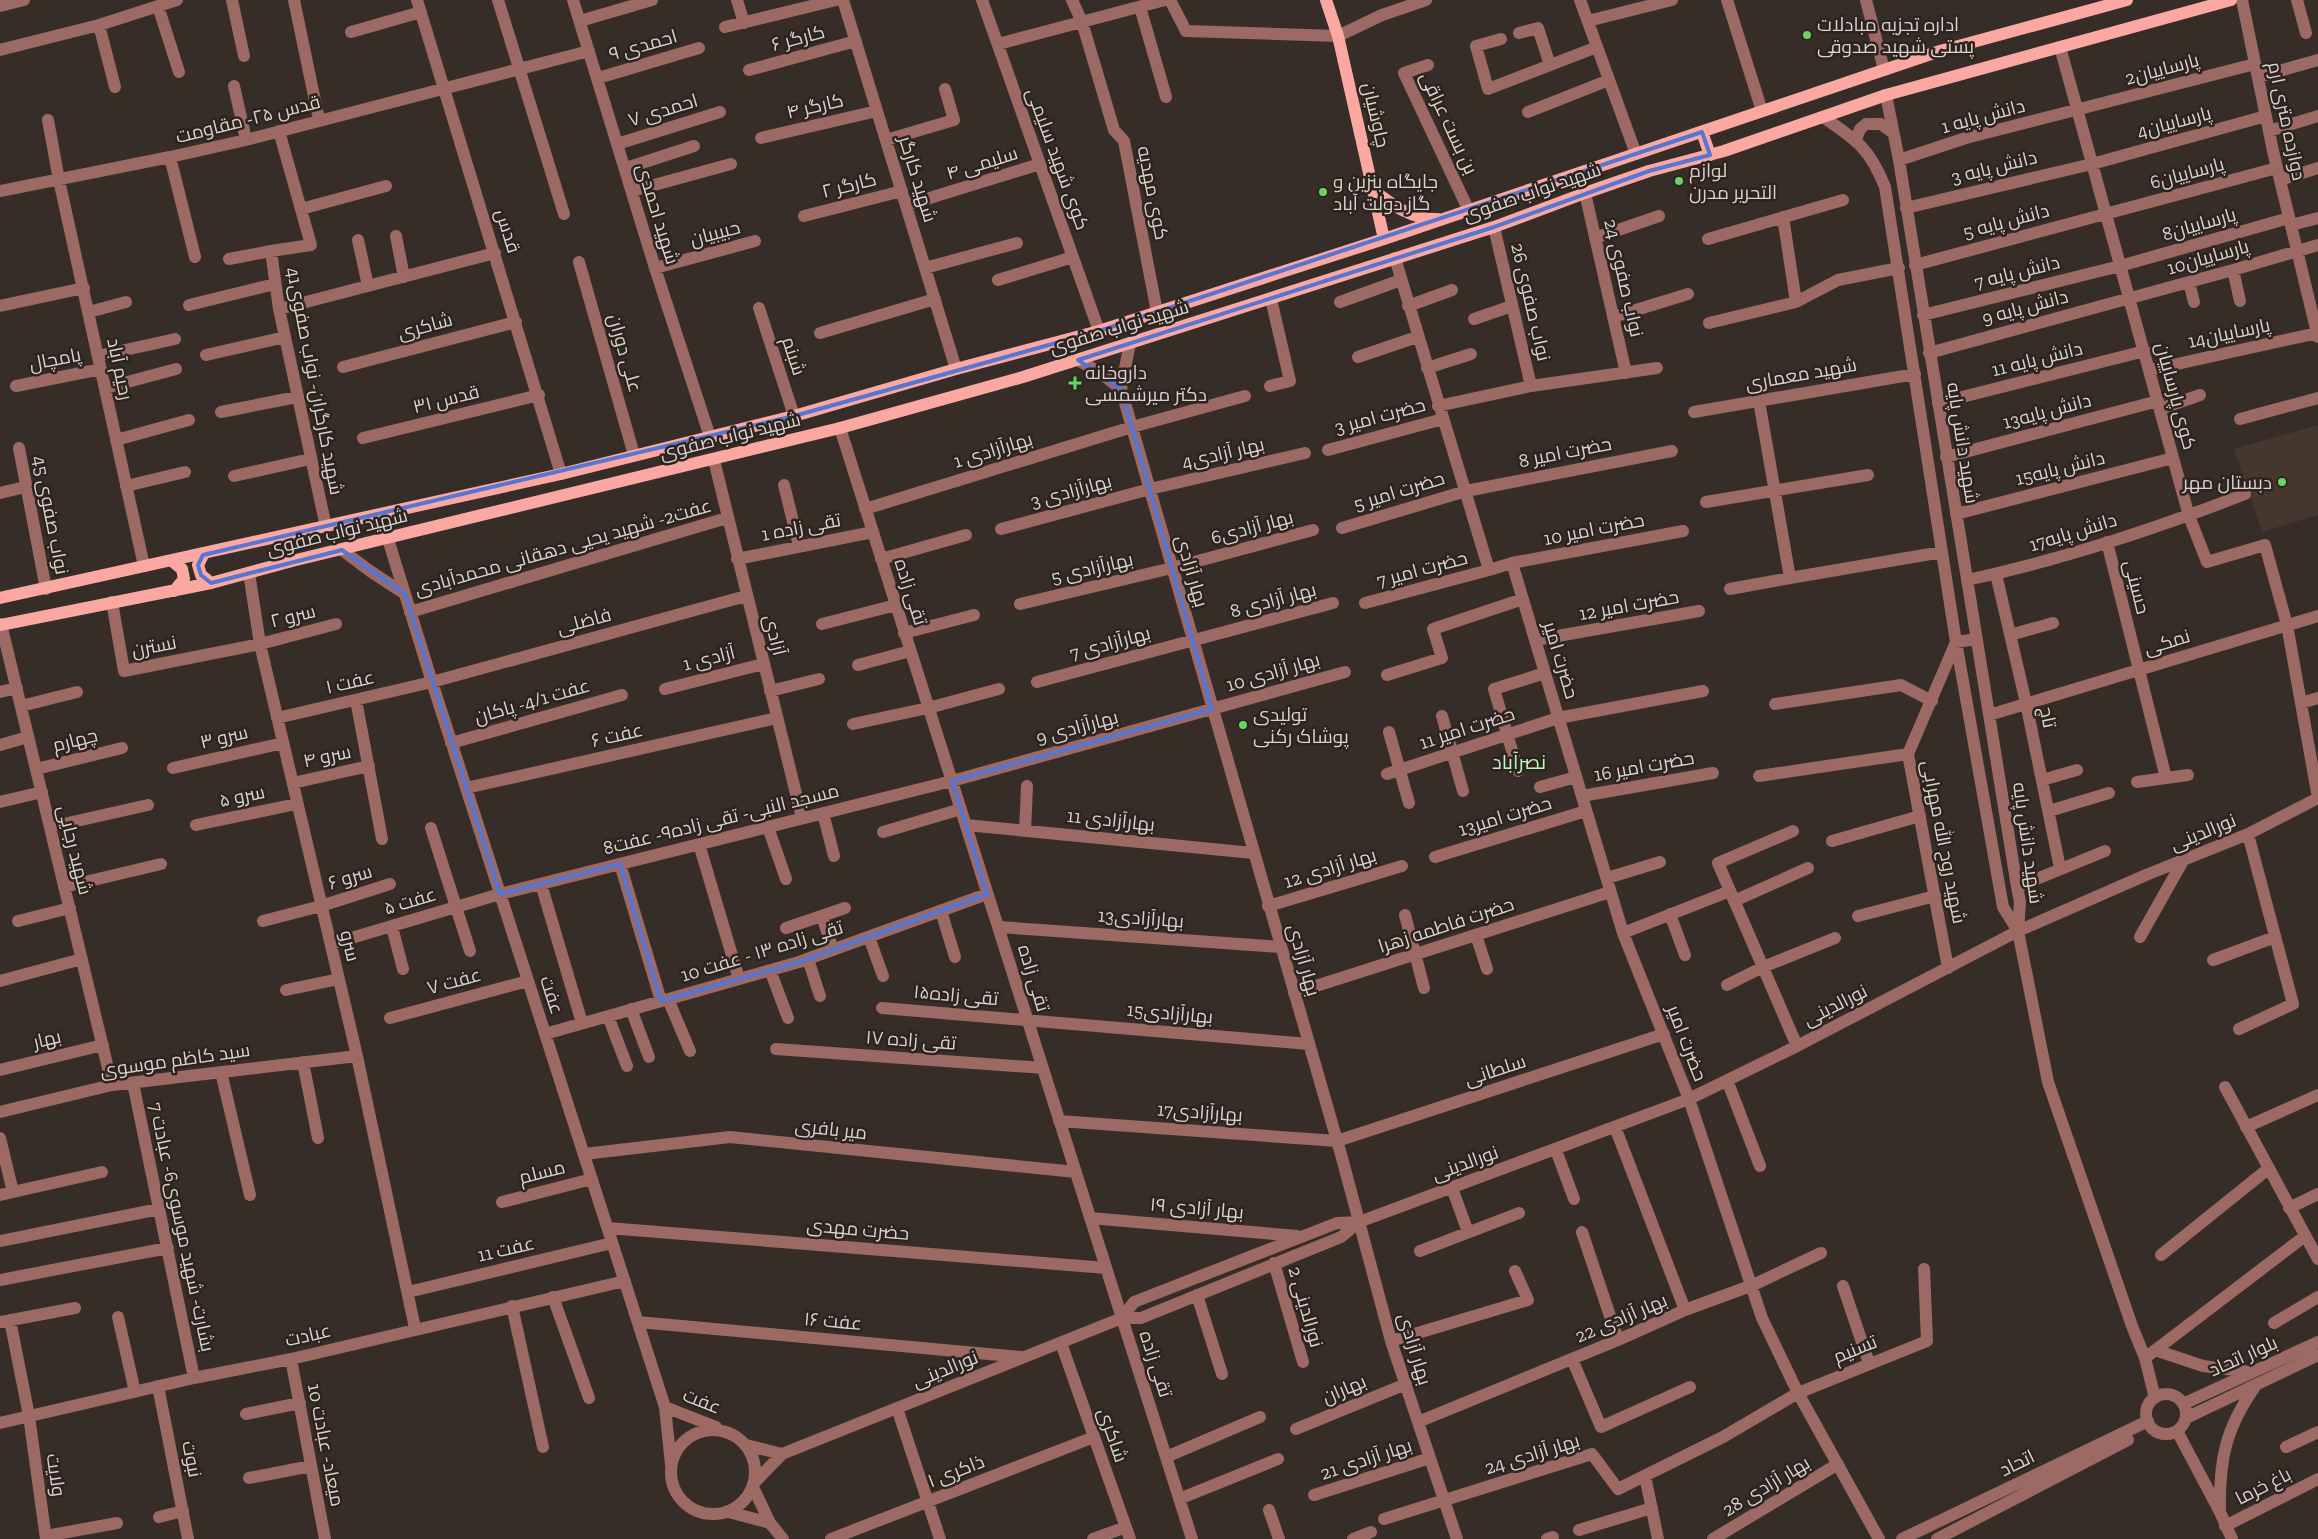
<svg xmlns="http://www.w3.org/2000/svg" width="2318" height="1539" viewBox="0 0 2318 1539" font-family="'Zilla Slab',Cairo,serif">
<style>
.built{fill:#45362e}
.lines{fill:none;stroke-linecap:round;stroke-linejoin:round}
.minor{stroke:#9c6965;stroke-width:12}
.major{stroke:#fca8a2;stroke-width:12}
.marked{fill:none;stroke:#5576d5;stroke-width:4;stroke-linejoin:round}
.poi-dot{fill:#69d464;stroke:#2d231f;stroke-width:2}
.labels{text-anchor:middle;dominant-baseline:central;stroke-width:5;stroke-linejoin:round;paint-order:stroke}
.poi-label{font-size:19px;fill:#d9d2cf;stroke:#2d231f;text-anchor:start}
.street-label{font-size:19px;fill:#d9d2cf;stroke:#2d231f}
.neighbourhood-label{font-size:20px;fill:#bdf6b8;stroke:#2d231f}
</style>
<rect width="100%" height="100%" fill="#372d28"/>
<path class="built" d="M2318 425V515L2262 532 2234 449Z"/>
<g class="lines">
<path class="minor" d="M232 0 244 56
M294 0 319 120
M417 0 561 474
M498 0 564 214
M573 0 655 268 710 437
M737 0 744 23
M843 0 956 369
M982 0 1099 331
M1072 0 1082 22 1114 130 1124 141 1157 312
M1170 0 1186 31 1338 36 1382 15 1426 0
M1580 0 1636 154
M1727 0 1762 111
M1866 0 1884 70
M2242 0 2273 151 2318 337
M2297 0 2306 33
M0 6 24 0
M158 6 179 72
M1140 7 1166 97
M580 21 652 0
M1588 21 1672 0
M99 25 115 87
M725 27 836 0
M351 32 421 12
M1519 33 1538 28 1550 65
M1501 39 1476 46 1488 89 1597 47
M998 44 1165 0
M2060 47 2189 516 2207 562 2265 545 2287 625 2318 798
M0 50 99 25 177 0
M1428 65 1404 73 1469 211
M749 70 856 41
M2258 77 2318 60
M598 78 699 48
M234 86 246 140
M1886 95 1899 160 2017 887 2020 902 2018 931 2048 1082 2132 1326 2145 1358 2155 1398
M1528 112 1609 80
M1823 117C1857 140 1870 149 1885 187L1956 642 2003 907 2018 931
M48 120 59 180 144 566
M279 131 311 245 271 251 279 309 326 527
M2269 131 2318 116
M761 138 877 111
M886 140 954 120 945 89
M1856 140 1860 129 1866 124H1881L1893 133
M617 144 720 112
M170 157 195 257
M1899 160 1966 138 2255 64
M626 168 694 146
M2280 180 2318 168
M0 191 170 157 246 140 589 51
M632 191 731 164
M1585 193 1626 373
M907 205 1040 164
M1906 208 2092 164 2266 116
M301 209 386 186
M804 216 902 191
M1783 217 1796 302
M2291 225 2318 218
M1494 227 1531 386
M396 236 404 277
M1595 238 1659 216
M1708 239 1843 200
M358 240 368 286
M1395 258 1489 570 1512 563 1623 933 1689 1099 1762 1318 1798 1393 1879 1539
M229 259 271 251
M579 262 634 455
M1915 265 2277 168
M655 268 755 241
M925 268 1017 243
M2233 270 2240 301
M998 280 1073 257
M2189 282 2194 302
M1340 302 1401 280
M189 305 275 284
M0 306 84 288
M1408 306 1452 290
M759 308 794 416
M279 309 495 253
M89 312 126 302
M1923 315 2120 266 2289 218
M1613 317 1688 294
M1474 319 1512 306
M1709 323 1796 302 1838 280 1899 268
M820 333 935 299
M1130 343 1121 389 1342 1158 1391 1341 1457 1539
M1929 353 2233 270 2318 245
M206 355 285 337
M98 356 175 339
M1358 357 1417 337
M1078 360 1102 374 1121 389
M343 367 516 322
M1427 368 1471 354
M2150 370 2317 333
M16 386 101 369
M1270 386 1290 381 1271 299
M105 388 176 369
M1759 401 1790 578 1942 552
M1938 403 2145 351
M1438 406 1531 386 1657 368
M2160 409 2200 395
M221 412 297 397
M1694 412 1915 374
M2240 419 2318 398
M840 428 1192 1539
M363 438 539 395
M116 440 189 420
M19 448 46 589
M1328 450 1443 419
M1946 457 2158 401
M714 460 802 818
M234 476 310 459
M784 485 799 546
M126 486 185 472
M0 493 25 487
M1706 502 1868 475
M865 509 1132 427 1245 396
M1956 514 2173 458
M1342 528 1466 491 1672 451
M1001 529 1150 489 1305 453
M388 539 432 682 665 1407 671 1465
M2107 542 2166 778
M342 550 370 571 405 594
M737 559 873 532
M881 559 966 535
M1512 563 1683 531
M249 573 260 644 357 1056 415 1328
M1996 574 2026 703 2060 868
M1967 580C2061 560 2155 529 2245 494
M1730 589 1790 578
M112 602 124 671 260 644 336 624
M1365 603 1489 570
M1020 604 1172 568 1313 530
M410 612 727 518
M1 624 112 1085
M822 624 896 605
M904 633 974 615
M2010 635 2053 623
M1535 640 1699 611
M858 665 910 651
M1387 675 1442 658 1433 629 1523 599
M1037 682 1333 603
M665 689 763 664
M770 691 819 679
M0 692 17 688
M356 700 382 839
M2301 703 2318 698
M1775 704 1901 685 1932 701
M21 706 77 692
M1989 715 2318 616
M1442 716 1463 791
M277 718 432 682 746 596
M853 724 928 708 999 689
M1389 732 1409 803
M451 743 622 695
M0 745 28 737
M173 768 283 743
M36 769 122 748
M1518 771 1494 689 1545 673
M1387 774 1558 718 1703 691
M1759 776 1908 754
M2042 780 2077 770
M2137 782 2188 775
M293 783 369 766
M1540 787 1576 777
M466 788 777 718
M1582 796 1713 773
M0 802 42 792
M2049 811 2109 793
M823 813 834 856
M196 825 296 804
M966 825 1253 853
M50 827 148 805
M768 827 786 879
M431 828 470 951
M1025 831 1027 786
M1793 831 1718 863 1797 1046
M883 832 961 809
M1832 841 1920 816
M699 844 739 979
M1435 857 1586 811
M620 864 661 1001
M1607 878 1660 862
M541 884 582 1023
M64 887 161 864
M2017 887 2105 851
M1734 901 1808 868
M1268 906 1402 866
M941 911 955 957
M1670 914 1685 955
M1405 915 1424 988
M822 916 833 950
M1858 916 1935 896
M18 921 70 908
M263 921 321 906 390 884
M392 927 403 969
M999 927 1281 947
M786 928 845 908
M1623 933 1730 891
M1476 935 1487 969
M869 937 883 976
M2140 937 2184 859
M331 944 500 894 952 781 1345 672
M808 959 820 996
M2213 960 2275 937
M1948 968 1908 754 1956 642 1977 639
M770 970 788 1018
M0 981 82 959
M1727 985 1763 967 1835 938
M286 990 339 979
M1294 993 1610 892
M668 999 690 1051
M882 1008 1309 1044
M631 1009 649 1057
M608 1016 627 1066
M390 1018 528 981
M2239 1029 2293 1004 2248 834
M545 1034 799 962 987 894
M776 1049 1043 1068
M303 1062 318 1138
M0 1070 103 1045
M221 1072 250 1195
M1727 1080 1760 1166
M133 1083 194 1378
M2225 1087 2318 1259
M0 1112 112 1085 357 1056
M1059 1121 1337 1141 1664 1034
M2246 1127 2318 1095
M0 1138 13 1192
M1556 1150 1574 1199
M584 1154 730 1137 1076 1172
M1452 1188 1468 1232
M0 1195 102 1172
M502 1202 592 1179
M2289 1208 2318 1194
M1090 1218 1297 1236
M608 1228 1106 1268
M1582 1232 1618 1340
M0 1241 159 1209
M1420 1251 1519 1213
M2161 1255 2268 1169
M1274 1263 1303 1362
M0 1280 168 1248
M1843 1286 1869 1363
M408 1292 612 1243
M1197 1295 1222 1374
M553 1297 589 1398
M512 1306 543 1447
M1685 1310 1753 1285 1821 1253
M118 1317 135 1392
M1122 1318 1134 1302 1337 1223 1359 1222
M10 1320 29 1416 46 1539
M0 1322 75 1308
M638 1322 1021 1357
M2274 1323 2318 1297
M1391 1341 1528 1300 1515 1271
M1061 1343 1130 1539
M2155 1350 2203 1366 2250 1372
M2145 1358 2305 1236
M291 1359 325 1539
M1572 1359 1601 1427 1690 1387
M158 1386 188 1539
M2146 1414a20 20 0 1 1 40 0a20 20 0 1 1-40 0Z
M2183 1404 2318 1342
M665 1407 716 1427
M897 1408 940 1539
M246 1414 300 1403
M2186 1418 2318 1355
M1418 1422 1618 1340 1685 1310 1615 1127
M0 1423 194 1378 291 1359 625 1281
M1296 1429 1406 1384
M671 1472a42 42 0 1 1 84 0a42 42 0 1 1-84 0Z
M2177 1431 2220 1512 2232 1539
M746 1445 782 1454
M2286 1447 2318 1432
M1166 1457 1260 1417
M1645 1476 1658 1539
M249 1478 311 1466
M754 1483 782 1454 1122 1318H1141L1341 1237 1359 1222 1689 1099 1797 1046 2018 931 2146 875 2248 834 2318 798
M753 1487 770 1523 783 1539
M1314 1495 1430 1458
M1179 1499 1278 1459
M1269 1510 1279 1539
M729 1512 770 1523
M2220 1512C2219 1460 2225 1429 2256 1385
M159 1517 183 1511
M1384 1519 1592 1454 1618 1489 1723 1437 1798 1393 1927 1341 1924 1269
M2225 1526 2318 1479
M1579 1530 1652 1508
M46 1536 117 1523
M831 1539 1094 1437
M1093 1539 1126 1527
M1353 1539 1371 1532
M1547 1539 1553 1537
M1713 1539 1838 1464
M1902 1539 2148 1421
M1937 1539 2128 1440"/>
<path class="major" d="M1326 0 1338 36 1384 239
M1702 132 1710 155
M1373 190C1392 205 1413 220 1438 219
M203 555 198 565 201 575 211 583
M172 561 182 569 184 579 174 591
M0 598 561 474 794 416 956 369 1099 331 1384 239 1940 51 2127 0
M0 625 211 583 292 561 840 428 1023 377 1494 227 1585 193 1649 171 1724 151 1886 95 2231 0"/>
</g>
<path class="marked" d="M1702 132 1710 155 1649 171 1494 227 1078 360 1121 389 1212 709 952 781 987 894 799 962 661 1001 620 864 500 894 405 594 342 550 211 583 201 575 198 565 203 555 794 416 1099 331Z"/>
<g class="poi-dot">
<circle cx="1807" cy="35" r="5"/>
<circle cx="1679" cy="181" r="5"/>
<circle cx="1323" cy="192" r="5"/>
<path d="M1072.5 375.5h5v5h5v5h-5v5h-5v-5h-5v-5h5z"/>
<circle cx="2282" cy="482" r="5"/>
<circle cx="1243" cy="725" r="5"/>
</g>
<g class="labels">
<g class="poi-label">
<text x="1817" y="24">اداره تجزیه مبادلات<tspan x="1817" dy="22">پستی شهید صدوقی</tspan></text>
<text x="1689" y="170">لوازم<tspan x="1689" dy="22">التحریر مدرن</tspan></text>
<text x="1333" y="181">جایگاه بنزین و<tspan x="1333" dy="22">گاز دولت آباد</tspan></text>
<text x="1085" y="372">داروخانه<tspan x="1085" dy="22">دکتر میرشمسی</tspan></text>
<text x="2272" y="482" text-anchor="end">دبستان مهر</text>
<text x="1253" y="714">تولیدی<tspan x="1253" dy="22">پوشاک رکنی</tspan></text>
</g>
<g class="street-label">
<text transform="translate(798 38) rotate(-15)">کارگر ۶</text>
<text transform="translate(643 45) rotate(-16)">احمدی ۹</text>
<text transform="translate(2162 69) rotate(-15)">پارساییان2</text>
<text transform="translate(815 106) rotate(-13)">کارگر ۴</text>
<text transform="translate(663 110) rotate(-17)">احمدی ۷</text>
<text transform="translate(1376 115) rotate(77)">چاوشیان</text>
<text transform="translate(1983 116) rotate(-15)">دانش پایه 1</text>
<text transform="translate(248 119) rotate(-14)">قدس ۲۵- مقاومت</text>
<text transform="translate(2287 121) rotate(78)">دوازده متری ارم</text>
<text transform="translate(2174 122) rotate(-15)">پارساییان4</text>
<text transform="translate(1449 123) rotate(65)">بن بست عراقی</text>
<text transform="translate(1058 159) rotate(70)">کوی شهید سلیمی</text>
<text transform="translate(982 163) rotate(-17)">سلیمی ۴</text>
<text transform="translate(1994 167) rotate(-14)">دانش پایه 3</text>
<text transform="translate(2187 173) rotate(-15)">پارساییان6</text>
<text transform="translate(918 179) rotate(73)">شهید کارگر</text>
<text transform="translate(849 185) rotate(-14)">کارگر ۲</text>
<text transform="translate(1532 192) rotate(-19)">شهید نواب صفوی</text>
<text transform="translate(1153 193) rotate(79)">کوی مهدیه</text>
<text transform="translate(658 214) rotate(73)">شهید احمدی</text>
<text transform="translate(2006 221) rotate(-15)">دانش پایه 5</text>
<text transform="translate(2199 224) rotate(-16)">پارساییان8</text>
<text transform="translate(508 231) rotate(73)">قدس</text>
<text transform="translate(715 233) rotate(-15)">حبیبیان</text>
<text transform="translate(2208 257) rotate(-16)">پارساییان10</text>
<text transform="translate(2017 272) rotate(-14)">دانش پایه 7</text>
<text transform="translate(1624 278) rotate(77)">نواب صفوی 24</text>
<text transform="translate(1531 302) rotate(77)">نواب صفوی 26</text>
<text transform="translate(2025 307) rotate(-15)">دانش پایه 9</text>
<text transform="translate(425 326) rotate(-15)">شاکری</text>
<text transform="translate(1119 327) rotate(-17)">شهید نواب صفوی</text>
<text transform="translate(2229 333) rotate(-12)">پارساییان14</text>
<text transform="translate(625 353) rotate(74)">علی دوران</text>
<text transform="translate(794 356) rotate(72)">شبنم</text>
<text transform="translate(55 359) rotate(-11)">پامچال</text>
<text transform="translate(2037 359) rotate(-14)">دانش پایه 11</text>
<text transform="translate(120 369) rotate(78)">رحیم آباد</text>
<text transform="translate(1801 374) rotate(-10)">شهید معماری</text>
<text transform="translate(315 381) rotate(79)">شهید کارگران- نواب صفوی41</text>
<text transform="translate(2176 396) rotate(75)">کوی پارساییان</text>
<text transform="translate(446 399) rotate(-14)">قدس ۳۱</text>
<text transform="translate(2047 411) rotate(-15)">دانش پایه13</text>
<text transform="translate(1380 416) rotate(-15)">حضرت امیر 3</text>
<text transform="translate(730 436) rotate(-14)">شهید نواب صفوی</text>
<text transform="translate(1963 443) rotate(81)">شهید دانش پایه</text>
<text transform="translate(993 450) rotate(-17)">بهارآزادی 1</text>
<text transform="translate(1565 452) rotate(-11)">حضرت امیر 8</text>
<text transform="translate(1223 453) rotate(-13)">بهار آزادی4</text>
<text transform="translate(2060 468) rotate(-14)">دانش پایه15</text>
<text transform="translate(1071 491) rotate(-15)">بهارآزادی 3</text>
<text transform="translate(1399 491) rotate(-17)">حضرت امیر 5</text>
<text transform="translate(51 515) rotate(79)">نواب صفوی 45</text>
<text transform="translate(801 527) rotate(-11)">تقی زاده 1</text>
<text transform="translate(1252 527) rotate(-15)">بهار آزادی6</text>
<text transform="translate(1594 529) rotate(-11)">حضرت امیر 10</text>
<text transform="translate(337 532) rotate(-14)">شهید نواب صفوی</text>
<text transform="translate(2073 532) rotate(-17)">دانش پایه17</text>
<text transform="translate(563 547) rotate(-16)">عفت2- شهید یحیی دهقانی محمدآبادی</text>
<text transform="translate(1092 568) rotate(-13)">بهارآزادی 5</text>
<text transform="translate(1422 569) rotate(-15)">حضرت امیر 7</text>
<text transform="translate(1192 571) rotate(74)">بهار آزادی</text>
<text transform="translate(2137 587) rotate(76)">حسینی</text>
<text transform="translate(911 592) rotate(72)">تقی زاده</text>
<text transform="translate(1273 600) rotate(-15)">بهار آزادی 8</text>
<text transform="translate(1629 605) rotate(-10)">حضرت امیر 12</text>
<text transform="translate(293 616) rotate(-14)">سرو ۲</text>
<text transform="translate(584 621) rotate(-15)">فاضلی</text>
<text transform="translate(775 635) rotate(76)">آزادی</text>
<text transform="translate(2167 642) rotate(-17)">نمکی</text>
<text transform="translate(1110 643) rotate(-15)">بهارآزادی 7</text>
<text transform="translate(154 646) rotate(-11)">نسترن</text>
<text transform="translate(709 658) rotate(-14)">آزادی 1</text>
<text transform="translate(1561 660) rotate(73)">حضرت امیر</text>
<text transform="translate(1273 672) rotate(-16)">بهار آزادی 10</text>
<text transform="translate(350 682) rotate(-13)">عفت ۱</text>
<text transform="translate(532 701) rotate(-16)">عفت 4/1- پاکان</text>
<text transform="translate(2048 717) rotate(78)">تاچ</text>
<text transform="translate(1077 727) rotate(-15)">بهارآزادی 9</text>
<text transform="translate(1467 728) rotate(-18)">حضرت امیر 11</text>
<text transform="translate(617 735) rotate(-13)">عفت ۶</text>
<text transform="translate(224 737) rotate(-13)">سرو ۳</text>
<text transform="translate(75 740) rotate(-14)">چهارم</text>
<text transform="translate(327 756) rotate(-12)">سرو ۴</text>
<text transform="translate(1644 766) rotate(-10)">حضرت امیر 16</text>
<text transform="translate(242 796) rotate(-12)">سرو ۵</text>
<text transform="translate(1505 816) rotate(-17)">حضرت امیر13</text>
<text transform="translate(721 819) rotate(-14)">مسجد النبی- تقی زاده۹- عفت8</text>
<text transform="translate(1111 820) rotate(6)">بهارآزادی 11</text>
<text transform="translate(2203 832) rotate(-22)">نورالدینی</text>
<text transform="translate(1944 842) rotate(79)">شهید روح الله مهرابی</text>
<text transform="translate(2028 843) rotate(82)">شهید دانش پایه</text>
<text transform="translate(75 850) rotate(76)">شهید رجایی</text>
<text transform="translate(1330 868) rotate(-17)">بهار آزادی 12</text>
<text transform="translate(350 877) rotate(-17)">سرو ۶</text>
<text transform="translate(410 901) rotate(-17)">عفت ۵</text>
<text transform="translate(1141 918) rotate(4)">بهارآزادی13</text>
<text transform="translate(1446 925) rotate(-18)">حضرت فاطمه زهرا</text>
<text transform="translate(350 946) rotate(76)">سرو</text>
<text transform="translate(762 951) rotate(-17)">تقی زاده ۱۳ - عفت 10</text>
<text transform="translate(1304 960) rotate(74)">بهار آزادی</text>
<text transform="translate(1034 978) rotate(73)">تقی زاده</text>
<text transform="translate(454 981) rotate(-15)">عفت ۷</text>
<text transform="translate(552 995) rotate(72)">عفت</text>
<text transform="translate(956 995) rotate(5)">تقی زاده۱۵</text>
<text transform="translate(1835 1005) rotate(-27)">نورالدینی</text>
<text transform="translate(1170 1013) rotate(5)">بهارآزادی15</text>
<text transform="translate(47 1039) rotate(-13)">بهار</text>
<text transform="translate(911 1040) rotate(4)">تقی زاده ۱۷</text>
<text transform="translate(1687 1043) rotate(69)">حضرت امیر</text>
<text transform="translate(175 1060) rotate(-8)">سید کاظم موسوی</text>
<text transform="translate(1495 1070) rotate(-18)">سلطانی</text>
<text transform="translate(1200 1112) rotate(4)">بهارآزادی17</text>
<text transform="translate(831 1129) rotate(6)">میر بافری</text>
<text transform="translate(1465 1163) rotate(-20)">نورالدینی</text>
<text transform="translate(542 1172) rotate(-14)">مسلم</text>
<text transform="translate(1197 1208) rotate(5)">بهار آزادی ۱۹</text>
<text transform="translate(182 1227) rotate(78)">بشارت- شهید موسوی6- عبادت 7</text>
<text transform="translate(858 1229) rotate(5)">حضرت مهدی</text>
<text transform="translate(506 1249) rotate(-13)">عفت 11</text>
<text transform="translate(1306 1307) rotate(74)">نورالدینی 2</text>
<text transform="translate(1621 1318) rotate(-23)">بهار آزادی 22</text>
<text transform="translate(833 1321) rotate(5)">عفت ۱۶</text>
<text transform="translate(308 1335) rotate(-13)">عبادت</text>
<text transform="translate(1415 1349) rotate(73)">بهار آزادی</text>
<text transform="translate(1855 1349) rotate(-22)">تسنیم</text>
<text transform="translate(2243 1356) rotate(-24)">بلوار اتحاد</text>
<text transform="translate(1156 1364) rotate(72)">تقی زاده</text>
<text transform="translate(945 1369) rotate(-22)">نورالدینی</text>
<text transform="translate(1344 1389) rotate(-23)">بهاران</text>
<text transform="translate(702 1401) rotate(22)">عفت</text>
<text transform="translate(1113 1435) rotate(71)">شاکری</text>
<text transform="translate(326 1445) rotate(79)">میعاد- عبادت 10</text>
<text transform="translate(1532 1454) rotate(-17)">بهار آزادی 24</text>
<text transform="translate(192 1459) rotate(79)">نبوت</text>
<text transform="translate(1366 1459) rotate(-18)">بهار آزادی 21</text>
<text transform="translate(2017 1463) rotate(-26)">اتحاد</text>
<text transform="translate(956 1471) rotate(-21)">ذاکری ۱</text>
<text transform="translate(56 1475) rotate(82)">ولایت</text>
<text transform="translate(1766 1486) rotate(-31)">بهار آزادی 28</text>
<text transform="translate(2263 1486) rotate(-27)">باغ خرما</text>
</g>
<g class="neighbourhood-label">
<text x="1519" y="762">نصرآباد</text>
</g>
</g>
</svg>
